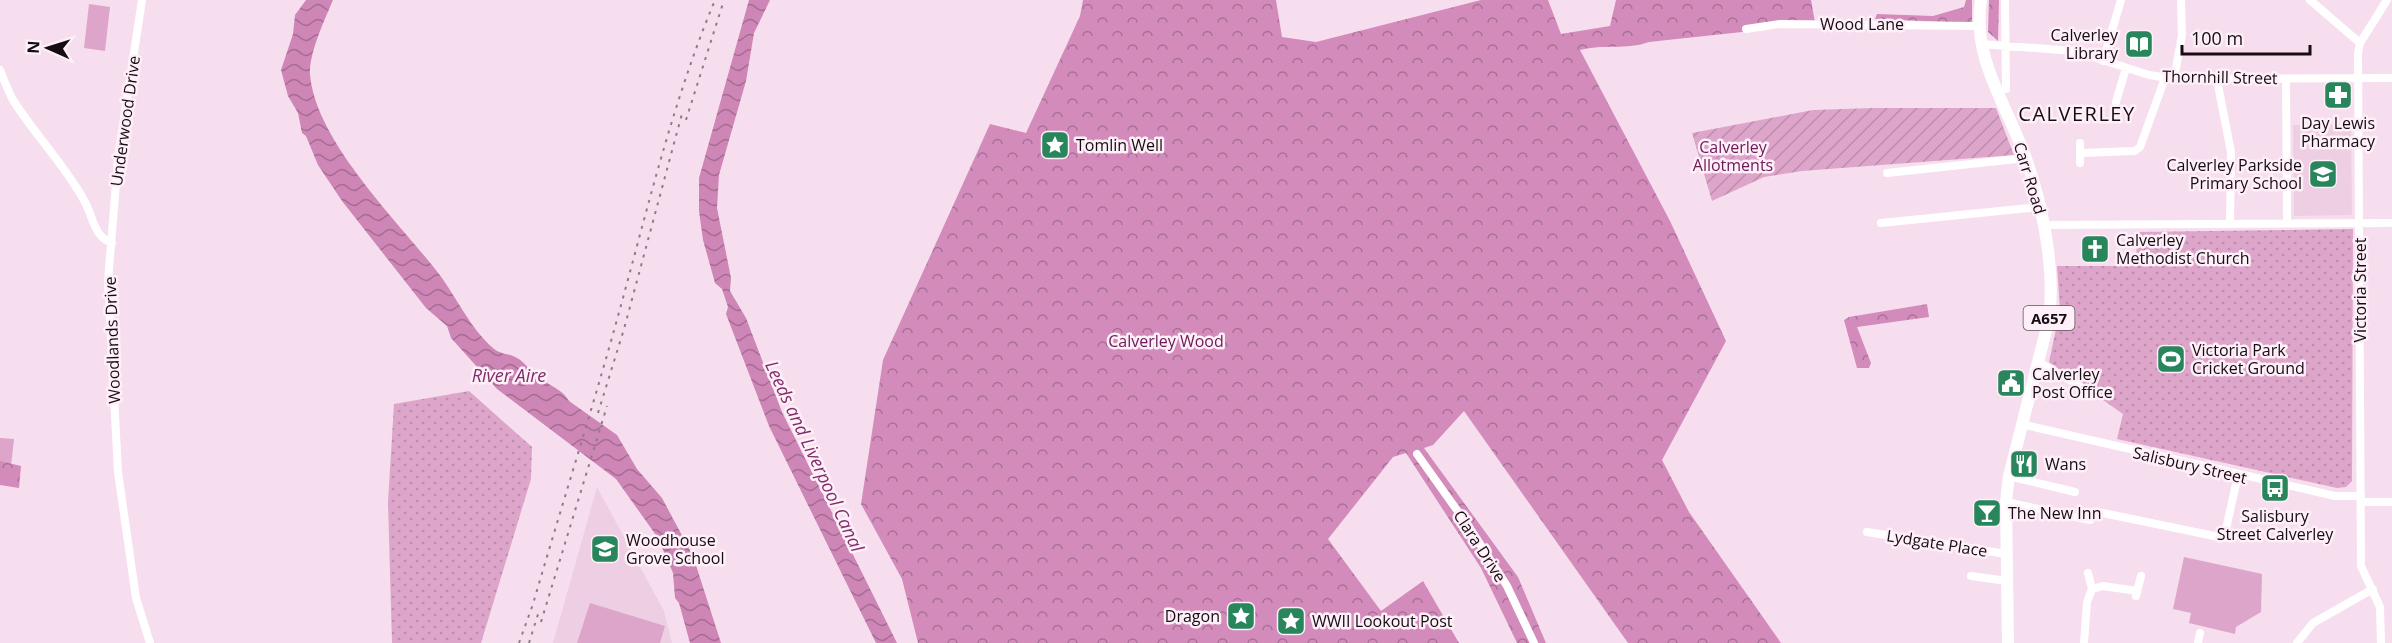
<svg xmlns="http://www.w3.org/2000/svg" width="2392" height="643" viewBox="0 0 2392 643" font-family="'Open Sans',sans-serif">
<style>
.built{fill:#eecee2}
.grass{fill:#dda5c9}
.forest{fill:url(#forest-crowns)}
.park{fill:url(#park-dots)}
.garden{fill:url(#garden-furrows)}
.water{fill:url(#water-waves)}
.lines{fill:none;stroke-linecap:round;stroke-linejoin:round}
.minor{stroke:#fff;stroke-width:8}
.primary{stroke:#fff;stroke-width:12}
.rail{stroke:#8e7d87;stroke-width:2;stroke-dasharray:3 6;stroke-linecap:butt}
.labels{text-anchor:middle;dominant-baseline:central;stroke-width:5;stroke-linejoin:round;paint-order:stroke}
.shield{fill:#feeff8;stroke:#5b5157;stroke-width:1.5}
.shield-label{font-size:15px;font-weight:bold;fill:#150d12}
.street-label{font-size:16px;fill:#150d12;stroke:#feeff8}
.poi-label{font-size:16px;fill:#150d12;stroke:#feeff8;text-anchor:start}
.park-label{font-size:16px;fill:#6b1957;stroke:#feeff8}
.water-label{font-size:18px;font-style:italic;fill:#802e6a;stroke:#feeff8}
.quarter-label{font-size:20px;letter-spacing:1.5px;fill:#150d12;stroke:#feeff8}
</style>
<defs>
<pattern id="forest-crowns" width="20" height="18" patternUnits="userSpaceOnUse" patternTransform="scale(1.5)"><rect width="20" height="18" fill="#d28bba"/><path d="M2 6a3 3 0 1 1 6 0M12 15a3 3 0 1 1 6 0" fill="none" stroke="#a97096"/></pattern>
<pattern id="park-dots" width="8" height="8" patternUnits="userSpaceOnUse" patternTransform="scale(1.5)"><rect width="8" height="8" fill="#dda5c9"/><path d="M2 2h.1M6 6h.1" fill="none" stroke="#bd8dac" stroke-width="1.8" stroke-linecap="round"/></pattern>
<pattern id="garden-furrows" width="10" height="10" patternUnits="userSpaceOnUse" patternTransform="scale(1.5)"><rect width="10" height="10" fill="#dda5c9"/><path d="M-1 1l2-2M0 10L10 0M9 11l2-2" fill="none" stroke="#bd8dac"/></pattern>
<pattern id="water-waves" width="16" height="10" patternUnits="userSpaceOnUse" patternTransform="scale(1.5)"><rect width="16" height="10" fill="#cd86b5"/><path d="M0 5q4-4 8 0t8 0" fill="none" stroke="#a56c92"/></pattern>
</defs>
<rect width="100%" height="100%" fill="#f7deee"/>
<path class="built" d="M2351 124 2352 215 2294 216 2293 125Z
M597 487 664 611 672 643H553Z"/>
<path class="grass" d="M89 4 110 7 105 51 84 48Z
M0 438 14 439 11 466 0 464Z
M2184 557 2262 574 2261 612 2236 627 2235 634 2189 623 2191 613 2173 609Z
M590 603 665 626 660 643H577Z"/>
<path class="forest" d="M1083 0H1276L1282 37 1316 42 1481 0H1548L1561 34 1610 26 1616 0H1811L1816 28H1779L1649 42C1627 50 1603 44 1580 50L1670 221 1726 341 1662 460 1689 512 1781 643H1628L1464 411 1433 445 1424 448 1518 577 1546 643H1517L1481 568 1406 453 1393 457 1328 539 1381 611 1423 581 1459 643H918L902 579 861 504 883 360 990 124 1026 133 1080 16Z
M1966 0H1972V23L1875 19 1877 14 1933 16 1964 7Z
M1989 0H1999L1998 41 1988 32Z
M1927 304 1929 317 1857 327 1871 363 1869 368H1857L1844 320 1849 317Z
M0 461 21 466 19 488 0 485Z"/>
<path class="park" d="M2353 229 2352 481 2346 487 2337 488 2117 439 2123 414 2049 362 2060 310 2057 266H2136L2137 232Z
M469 391 532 447 531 479 481 643H392L388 502 394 404Z"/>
<path class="garden" d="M1874 108H1996L2014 155 1802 171 1764 177 1712 201 1692 133 1813 110Z"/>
<path class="water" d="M306 0H333C325 19 309 53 310 74 315 141 399 222 439 274 457 298 470 328 493 348 501 355 509 353 517 358 523 361 529 369 534 374 545 384 562 388 569 401L617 435 637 469 662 498 693 556 721 643H690L679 603 675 598 673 573 658 538 616 479 497 389 451 338 447 326 426 308 342 201 318 165 306 136 302 133 298 113 288 96 281 70 293 34 295 15Z
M749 0H770L754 33 746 81 719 175 717 208 731 278 730 291 746 318 782 412 897 643H876L769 426 726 314 728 307 722 289 715 283 703 240 699 211V178Z"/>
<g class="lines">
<path class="minor" d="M142 0 118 158 108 282 118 472 136 598 150 643
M2005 0 2006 89
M2310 0 2360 43
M1746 29 1780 24 1979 26
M1981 44 2075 51 2149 75 2174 79 2392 78
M2103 61 2121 0
M0 70C4 80 8 91 13 100 35 135 65 165 85 202 93 217 94 237 112 243
M2174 79 2182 35 2181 0
M2286 79 2287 223
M2217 80 2231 152 2230 224
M2116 102 2126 68
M2080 143V163
M2080 153 2135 151 2140 147 2165 78
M1887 173 2026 158
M1881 223 2040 207
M2043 225 2392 223
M2038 362 2080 386
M2021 424 2335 496H2361
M1417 454 1469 527 1507 586 1534 643
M2009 476 2075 492
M2006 502 2090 520
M2361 502H2392
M2098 512 2224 538 2238 475
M1867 532 2006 554
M2088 573 2092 589
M1971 576 2007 581
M2136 596 2141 576
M2084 643 2087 602 2092 589 2103 586 2137 591
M2198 643 2200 633
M2297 643 2313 623 2373 589
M2381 643 2380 607 2361 566 2358 53 2360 43 2387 0"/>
<path class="primary" d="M1981 0C1972 55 2003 99 2022 148 2041 197 2056 266 2049 319L2009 476 2006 502 2008 643"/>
<path class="rail" d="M686 120 724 0
M598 413 624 329 683 110
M541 622 607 406
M519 643 533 604C563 501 596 398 624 294 651 195 675 96 715 0
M529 643 539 611"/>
</g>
<defs>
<g id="library-square" transform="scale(1.5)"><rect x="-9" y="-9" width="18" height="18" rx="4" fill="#28855c" stroke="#feeff8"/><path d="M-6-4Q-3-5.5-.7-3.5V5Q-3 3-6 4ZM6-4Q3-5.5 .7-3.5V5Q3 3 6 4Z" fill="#fff"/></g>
<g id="pharmacy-square" transform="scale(1.5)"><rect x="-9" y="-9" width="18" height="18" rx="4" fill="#28855c" stroke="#feeff8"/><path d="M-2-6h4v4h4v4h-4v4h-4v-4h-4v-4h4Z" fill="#fff"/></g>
<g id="sight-square" transform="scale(1.5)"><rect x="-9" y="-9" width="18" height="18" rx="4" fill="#28855c" stroke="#feeff8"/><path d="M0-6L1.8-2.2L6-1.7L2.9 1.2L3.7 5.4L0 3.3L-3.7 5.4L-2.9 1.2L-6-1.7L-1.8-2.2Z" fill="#fff"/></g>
<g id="school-square" transform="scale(1.5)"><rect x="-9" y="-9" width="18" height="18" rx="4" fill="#28855c" stroke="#feeff8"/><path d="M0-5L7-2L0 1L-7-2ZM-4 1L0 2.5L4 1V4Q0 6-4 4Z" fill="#fff"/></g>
<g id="church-square" transform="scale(1.5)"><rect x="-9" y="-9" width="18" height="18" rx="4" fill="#28855c" stroke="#feeff8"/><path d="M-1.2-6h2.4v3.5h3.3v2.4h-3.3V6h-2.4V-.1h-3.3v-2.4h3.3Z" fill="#fff"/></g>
<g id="stadium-square" transform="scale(1.5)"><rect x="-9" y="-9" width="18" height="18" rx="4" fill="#28855c" stroke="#feeff8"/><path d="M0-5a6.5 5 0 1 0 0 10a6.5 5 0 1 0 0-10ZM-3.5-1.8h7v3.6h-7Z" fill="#fff"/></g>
<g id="civic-square" transform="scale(1.5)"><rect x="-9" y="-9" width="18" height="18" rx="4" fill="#28855c" stroke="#feeff8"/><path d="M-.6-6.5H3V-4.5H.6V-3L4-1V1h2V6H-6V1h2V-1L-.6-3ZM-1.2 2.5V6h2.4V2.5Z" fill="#fff"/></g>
<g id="restaurant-square" transform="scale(1.5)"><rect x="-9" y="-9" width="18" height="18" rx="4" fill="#28855c" stroke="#feeff8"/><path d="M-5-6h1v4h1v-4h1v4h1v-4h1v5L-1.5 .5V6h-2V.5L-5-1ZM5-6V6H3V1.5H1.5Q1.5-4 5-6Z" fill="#fff"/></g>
<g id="bus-square" transform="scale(1.5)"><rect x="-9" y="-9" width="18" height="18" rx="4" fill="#28855c" stroke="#feeff8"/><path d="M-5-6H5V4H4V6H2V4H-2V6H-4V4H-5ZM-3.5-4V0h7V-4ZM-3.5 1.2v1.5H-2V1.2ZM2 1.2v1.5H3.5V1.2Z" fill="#fff"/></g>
<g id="bar-square" transform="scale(1.5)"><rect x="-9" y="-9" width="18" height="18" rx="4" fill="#28855c" stroke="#feeff8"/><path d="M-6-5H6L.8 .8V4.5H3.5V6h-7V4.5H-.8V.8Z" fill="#fff"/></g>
</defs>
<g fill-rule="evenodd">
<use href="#library-square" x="2139" y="44"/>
<use href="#pharmacy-square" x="2338" y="95"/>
<use href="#sight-square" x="1055" y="145"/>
<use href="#school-square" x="2323" y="174"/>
<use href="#church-square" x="2095" y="249"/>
<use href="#stadium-square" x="2171" y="359"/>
<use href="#civic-square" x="2011" y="383"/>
<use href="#restaurant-square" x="2024" y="464"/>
<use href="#bus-square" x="2275" y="488"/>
<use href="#bar-square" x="1987" y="513"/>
<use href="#school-square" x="605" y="549"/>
<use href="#sight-square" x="1241" y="616"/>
<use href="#sight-square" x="1291" y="621"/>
</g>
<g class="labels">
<rect class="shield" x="2023.5" y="306" width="51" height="24" rx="4.5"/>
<g class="shield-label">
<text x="2049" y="318">A657</text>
</g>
<g class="street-label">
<text x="1862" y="24">Wood Lane</text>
<text transform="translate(2220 77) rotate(1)">Thornhill Street</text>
<text transform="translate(125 121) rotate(-82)">Underwood Drive</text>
<text transform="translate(2030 178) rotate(73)">Carr Road</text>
<text transform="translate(2360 290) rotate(-90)">Victoria Street</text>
<text transform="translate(112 340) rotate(-92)">Woodlands Drive</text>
<text transform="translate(2190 465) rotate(13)">Salisbury Street</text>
<text transform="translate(1937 543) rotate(9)">Lydgate Place</text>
<text transform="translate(1480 546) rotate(57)">Clara Drive</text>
</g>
<g class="poi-label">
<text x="2118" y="35" text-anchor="end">Calverley<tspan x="2118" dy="18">Library</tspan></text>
<text x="2338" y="123" text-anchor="middle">Day Lewis<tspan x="2338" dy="18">Pharmacy</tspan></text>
<text x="1076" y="145">Tomlin Well</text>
<text x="2302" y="165" text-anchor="end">Calverley Parkside<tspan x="2302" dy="18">Primary School</tspan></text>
<text x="2116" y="240">Calverley<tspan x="2116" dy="18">Methodist Church</tspan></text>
<text x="2192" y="350">Victoria Park<tspan x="2192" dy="18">Cricket Ground</tspan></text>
<text x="2032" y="374">Calverley<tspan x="2032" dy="18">Post Office</tspan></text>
<text x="2045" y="464">Wans</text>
<text x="2008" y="513">The New Inn</text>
<text x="2275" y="516" text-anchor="middle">Salisbury<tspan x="2275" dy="18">Street Calverley</tspan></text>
<text x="626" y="540">Woodhouse<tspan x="626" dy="18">Grove School</tspan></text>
<text x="1220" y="616" text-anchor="end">Dragon</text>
<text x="1312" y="621">WWII Lookout Post</text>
</g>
<g class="park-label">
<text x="1733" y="147">Calverley<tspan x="1733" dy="18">Allotments</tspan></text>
<text x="1166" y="341">Calverley Wood</text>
</g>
<g class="water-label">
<text x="509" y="375">River Aire</text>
<text transform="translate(815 456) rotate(65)">Leeds and Liverpool Canal</text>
</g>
<g class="quarter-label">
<text x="2077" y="113">CALVERLEY</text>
</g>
</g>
<g transform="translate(48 48) rotate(273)" stroke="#feeff8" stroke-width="4.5" paint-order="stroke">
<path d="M0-4.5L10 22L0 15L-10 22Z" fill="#150d12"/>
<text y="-9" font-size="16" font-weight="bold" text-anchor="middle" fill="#150d12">N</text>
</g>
<path d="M2182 45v9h128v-9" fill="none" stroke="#150d12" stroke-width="3"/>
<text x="2191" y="45" font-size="18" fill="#150d12" stroke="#feeff8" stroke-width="4.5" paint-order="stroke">100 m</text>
</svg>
